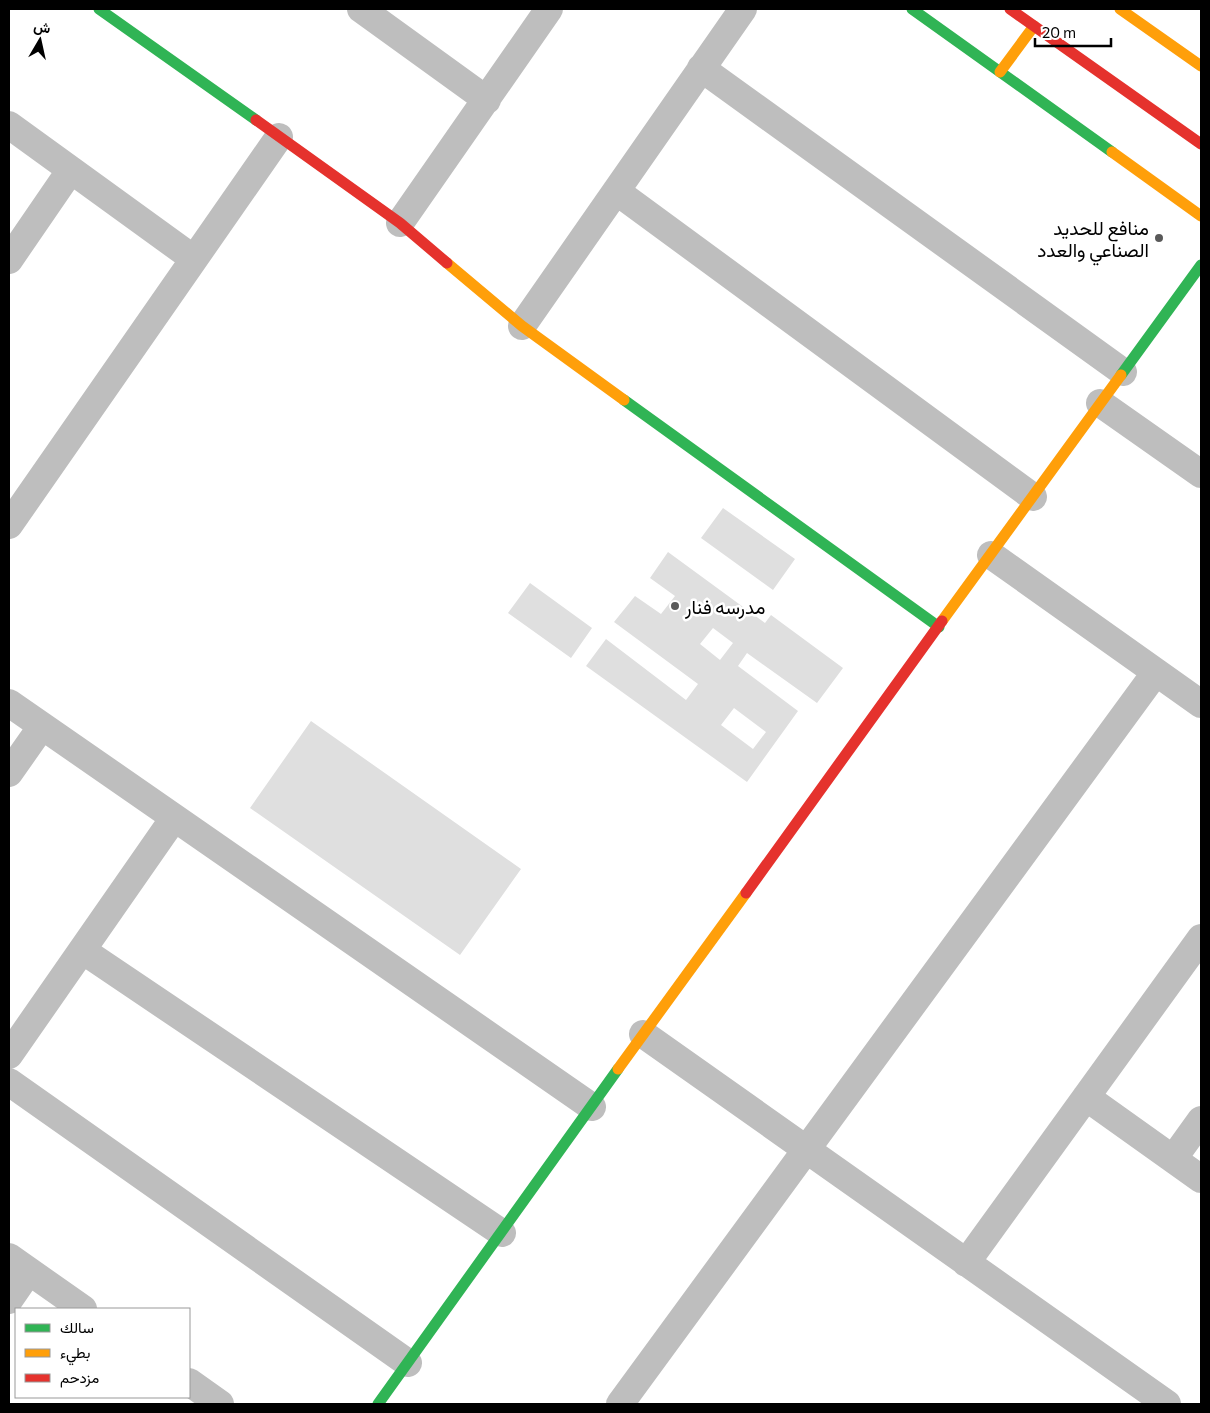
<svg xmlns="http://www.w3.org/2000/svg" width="1210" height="1413" viewBox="0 0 1210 1413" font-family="Commissioner,Vazirmatn,sans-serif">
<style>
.building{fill:#dfdfdf;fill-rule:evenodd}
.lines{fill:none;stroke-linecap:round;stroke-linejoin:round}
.street{stroke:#bebebe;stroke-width:28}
.fast{stroke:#30b455;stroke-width:11}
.slow{stroke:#ff9f0a;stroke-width:11}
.jam{stroke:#e5322d;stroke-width:11}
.poi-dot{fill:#595959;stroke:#fff;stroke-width:2}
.labels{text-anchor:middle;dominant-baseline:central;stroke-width:5;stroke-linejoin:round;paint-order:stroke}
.poi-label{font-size:19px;fill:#000;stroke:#fff;text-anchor:end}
</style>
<rect width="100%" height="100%" fill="#fff"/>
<path class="building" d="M723 508 795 559 773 590 701 538Z
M668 552 765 623 771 615 843 668 817 703 747 653 738 666 798 711 747 782 586 666 606 639 686 700 698 684 614 622 635 596 661 614 675 596 650 578ZM713 628 733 643 720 660 700 644ZM734 708 766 732 753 749 721 725Z
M530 583 592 628 571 658 508 613Z
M311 721 521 869 460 955 250 808Z"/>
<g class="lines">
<path class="street" d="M361 9 487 100
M701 68 1123 372
M9 125 194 259
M616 191 1033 497
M400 223 549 9
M9 260 70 171
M522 326 743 9
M1100 403 1201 474
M9 525 279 137
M991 555 1201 704
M9 703 592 1107
M9 773 42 726
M82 950 502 1233
M643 1034 1167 1404
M9 1055 174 818
M9 1082 408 1363
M1086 1097 1201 1179
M1173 1159 1201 1120
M9 1257 83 1309
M966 1263 1201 938
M9 1300 29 1271
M189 1382 220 1404
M620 1404 1156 672"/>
<path class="fast" d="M99 9 256 120
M912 9 1112 152
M1121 375 1201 265
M624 400 939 627
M378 1404 618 1069"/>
<path class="slow" d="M1120 9 1201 66
M1000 72 1034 26
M1112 152 1201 216
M447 263 522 326 624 400
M942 621 1121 375
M618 1069 746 893"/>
<path class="jam" d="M1010 9 1201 144
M256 120 400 223 447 263
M746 893 942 621"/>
</g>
<g class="poi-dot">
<circle cx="1159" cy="238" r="5"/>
<circle cx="675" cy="606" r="5"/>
</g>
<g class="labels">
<g class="poi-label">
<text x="1149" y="227">منافع للحديد<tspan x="1149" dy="22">الصناعي والعدد</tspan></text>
<text x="685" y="606" text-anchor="start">مدرسه فنار</text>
</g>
</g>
<rect width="1210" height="1413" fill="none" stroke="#000000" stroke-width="20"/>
<rect x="15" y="1308" width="175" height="90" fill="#ffffff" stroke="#999999"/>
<rect x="25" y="1324" width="25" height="8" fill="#30b455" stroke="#999999"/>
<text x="60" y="1333" font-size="15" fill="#000000">سالك</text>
<rect x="25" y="1349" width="25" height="8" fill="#ff9f0a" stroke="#999999"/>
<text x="60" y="1358" font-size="15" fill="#000000">بطيء</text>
<rect x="25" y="1374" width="25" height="8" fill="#e5322d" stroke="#999999"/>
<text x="60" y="1383" font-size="15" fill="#000000">مزدحم</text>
<g transform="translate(40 40) rotate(9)" stroke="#ffffff" stroke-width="4" paint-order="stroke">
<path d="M0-4L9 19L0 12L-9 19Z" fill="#000000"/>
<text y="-8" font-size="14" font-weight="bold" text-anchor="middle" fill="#000000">ش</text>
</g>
<path d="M1035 38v8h76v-8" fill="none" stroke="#000000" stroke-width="2.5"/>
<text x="1042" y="38" font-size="15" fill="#000000" stroke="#ffffff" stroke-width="4" paint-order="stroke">20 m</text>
</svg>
